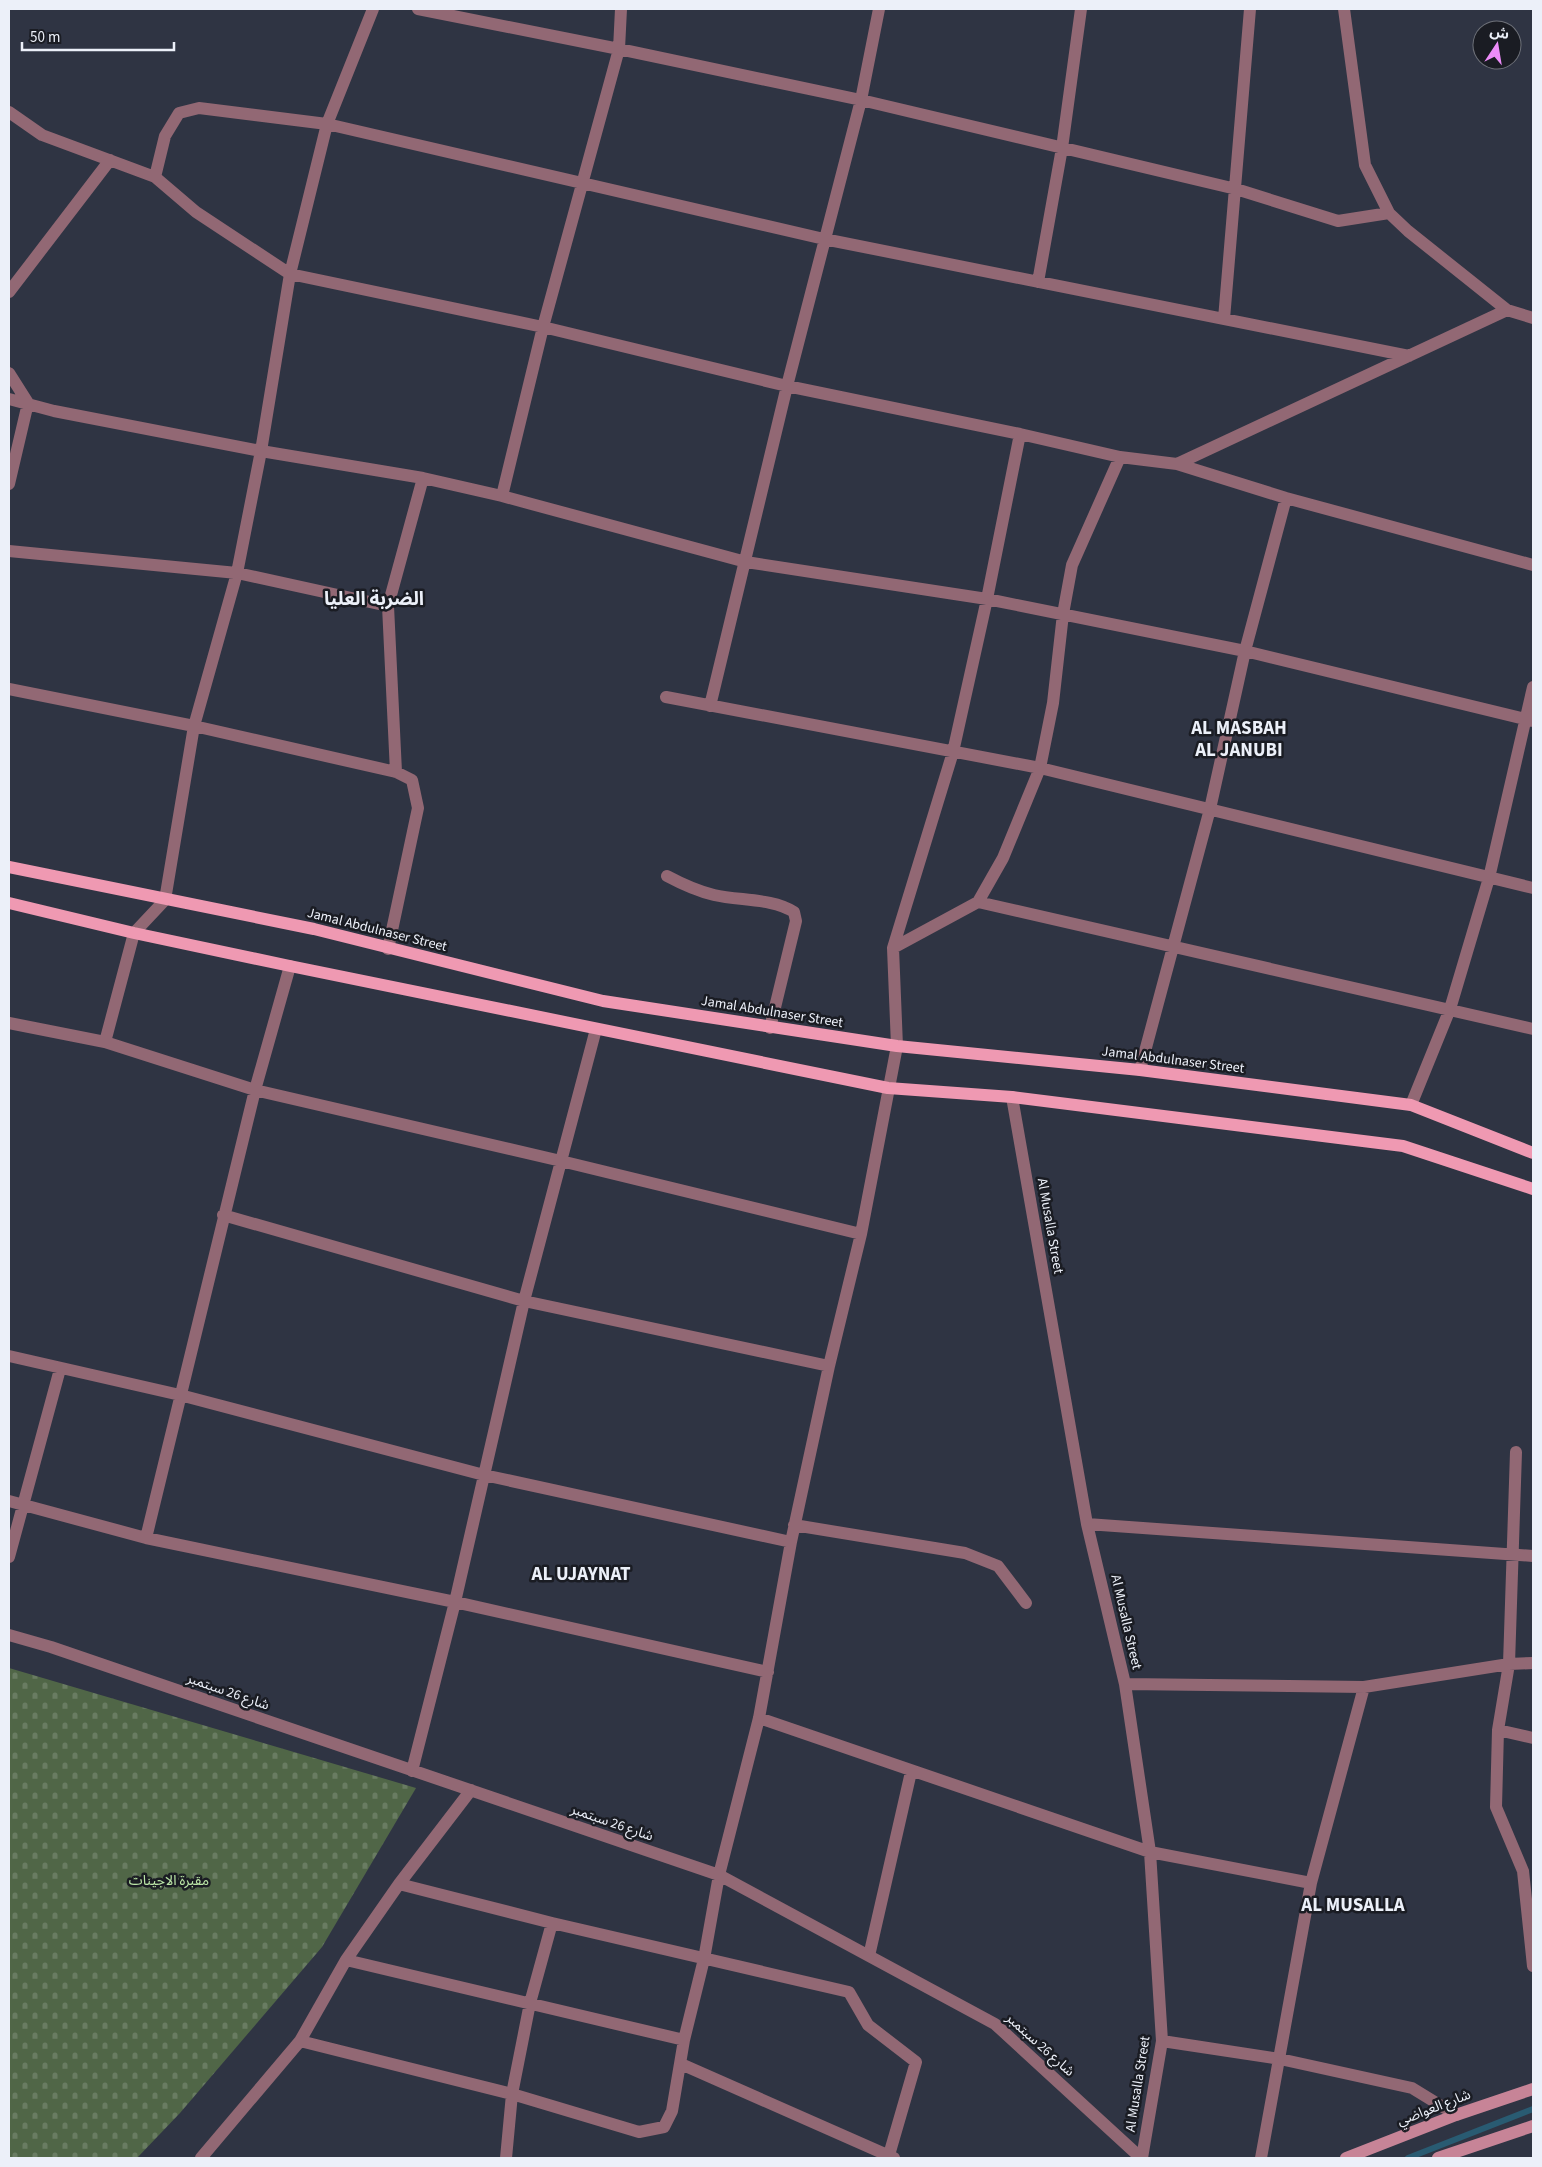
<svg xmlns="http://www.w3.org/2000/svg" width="1542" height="2167" viewBox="0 0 1542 2167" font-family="'Source Sans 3','Noto Sans Arabic',sans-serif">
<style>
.cemetery{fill:url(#cemetery-stones)}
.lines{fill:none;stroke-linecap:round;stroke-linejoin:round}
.stream{stroke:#295b72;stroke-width:6}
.street{stroke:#926874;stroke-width:12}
.secondary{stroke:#c78497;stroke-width:12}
.primary{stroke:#ef99b2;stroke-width:12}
.labels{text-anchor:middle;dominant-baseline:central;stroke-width:5;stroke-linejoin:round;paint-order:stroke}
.street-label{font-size:14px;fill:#ecf0f9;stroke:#1a1c23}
.park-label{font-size:14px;fill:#bbe6a7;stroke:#1a1c23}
.district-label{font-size:19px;font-weight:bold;fill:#ecf0f9;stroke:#1a1c23}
</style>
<defs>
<pattern id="cemetery-stones" width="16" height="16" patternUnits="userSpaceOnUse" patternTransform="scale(1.25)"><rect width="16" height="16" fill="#506647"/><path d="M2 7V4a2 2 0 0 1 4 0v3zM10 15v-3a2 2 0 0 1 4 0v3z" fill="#697c62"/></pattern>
</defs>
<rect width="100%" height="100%" fill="#2f3443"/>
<path class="cemetery" d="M9 1668 416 1788 322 1947 180 2113 137 2158H9Z"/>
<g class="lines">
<path class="stream" d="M1408 2158 1533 2109"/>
<path class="street" d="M418 9 619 49 861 100 1236 189 1338 221 1389 213
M1344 9 1365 165 1389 213 1408 231 1507 310 1533 318
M9 112 42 135 155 177 196 212 290 274 543 327 787 386 1020 434 1120 457 1177 464 1507 310
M155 177 165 136 179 113 199 108 327 124 824 239 1409 356
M1038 282 1062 148 1081 9
M9 292 110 160
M1224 319 1250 9
M9 373 28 403 9 484
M9 399 54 411 261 451 423 478 502 496 746 562 987 599 1245 651 1533 721
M1177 464 1286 498 1533 565
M502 496 543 327 619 49 621 9
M9 551 237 573 388 606
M9 689 194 726 396 772 412 780 418 808 388 949
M666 697 1040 768 1533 888
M710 706 787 386 861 100 879 9
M396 772 388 606 423 478
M667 876C682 884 697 891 714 895 740 901 772 898 794 912L796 921 770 1028
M978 902 1533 1029
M893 948 978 902 1003 858 1040 768 1053 703 1063 614 1072 565 1120 457
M9 1023 105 1042 255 1090 561 1161 861 1234
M105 1042 134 933 165 900 194 726 237 573 261 451 290 274 327 124 373 9
M1140 1070 1210 809 1245 651 1286 498
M1012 1097 1087 1524 1125 1684 1150 1852 1162 2041 1142 2158
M1411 1105 1450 1009 1489 878 1533 687
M223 1215 524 1301 829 1366
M9 1356 180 1395 484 1475 791 1542
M1516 1452 1509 1664 1498 1730 1496 1807 1523 1871 1533 1966
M9 1501 146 1538 455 1602 768 1672
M1087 1524 1533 1556
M794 1525 965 1553 998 1566 1026 1603
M146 1538 255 1090 290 966
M9 1557 60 1369
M9 1635 51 1647 719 1875 995 2024 1141 2158
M1125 1684 1364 1687 1509 1664 1533 1663
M759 1718 1150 1852 1311 1883
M1498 1730 1533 1738
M412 1771 455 1602 524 1301 596 1029
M399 1884 552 1923 849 1992 868 2025 916 2062 889 2155
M869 1956 911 1772
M346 1960 684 2040
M300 2041 512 2094 639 2132 664 2127 672 2111 684 2040 704 1959 719 1875 759 1718 791 1542 829 1366 861 1234 897 1046 893 948 953 752 987 599 1020 434
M1162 2041 1280 2059 1412 2088 1456 2115
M681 2064 894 2158
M201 2158 300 2041 346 1960 399 1884 471 1790
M506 2158 512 2094 530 2003 552 1923
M1261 2158 1311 1883 1364 1687"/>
<path class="secondary" d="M1346 2158 1456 2115 1533 2089
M1438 2158 1533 2126"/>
<path class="primary" d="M9 867 314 929 603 1001 897 1046 1140 1070 1411 1105 1533 1153
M9 903 134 933 290 966 888 1088 1012 1097 1403 1146 1533 1189"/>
</g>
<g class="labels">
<g class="street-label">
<text transform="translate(377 930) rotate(14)">Jamal Abdulnaser Street</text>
<text transform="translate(772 1012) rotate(9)">Jamal Abdulnaser Street</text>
<text transform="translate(1173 1060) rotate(7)">Jamal Abdulnaser Street</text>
<text transform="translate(1050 1226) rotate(80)">Al Musalla Street</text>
<text transform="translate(1126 1622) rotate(77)">Al Musalla Street</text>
<text transform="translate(228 1692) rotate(19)">شارع 26 سبتمبر</text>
<text transform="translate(612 1823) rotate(19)">شارع 26 سبتمبر</text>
<text transform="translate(1040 2045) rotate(42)">شارع 26 سبتمبر</text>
<text transform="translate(1138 2084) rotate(-81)">Al Musalla Street</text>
<text transform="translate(1434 2108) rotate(-21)">شارع العواضي</text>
</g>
<g class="park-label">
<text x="169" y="1881">مقبرة الاجينات</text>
</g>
<g class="district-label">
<text x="374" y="599">الضربة العليا</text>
<text x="1239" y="728">AL MASBAH<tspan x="1239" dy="22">AL JANUBI</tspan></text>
<text x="581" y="1574">AL UJAYNAT</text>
<text x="1353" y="1905">AL MUSALLA</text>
</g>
</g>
<rect width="1542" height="2167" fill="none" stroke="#ecf0f9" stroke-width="20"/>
<g transform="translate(1497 45) rotate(12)"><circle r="24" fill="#1a1c23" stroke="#6e7179"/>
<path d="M0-4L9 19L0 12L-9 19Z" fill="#ed8cf9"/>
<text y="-8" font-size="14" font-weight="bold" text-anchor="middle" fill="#ecf0f9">ش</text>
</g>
<path d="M22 42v8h152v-8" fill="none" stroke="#ecf0f9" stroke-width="2.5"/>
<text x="30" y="42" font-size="15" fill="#ecf0f9" stroke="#1a1c23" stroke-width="4" paint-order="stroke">50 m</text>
</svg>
